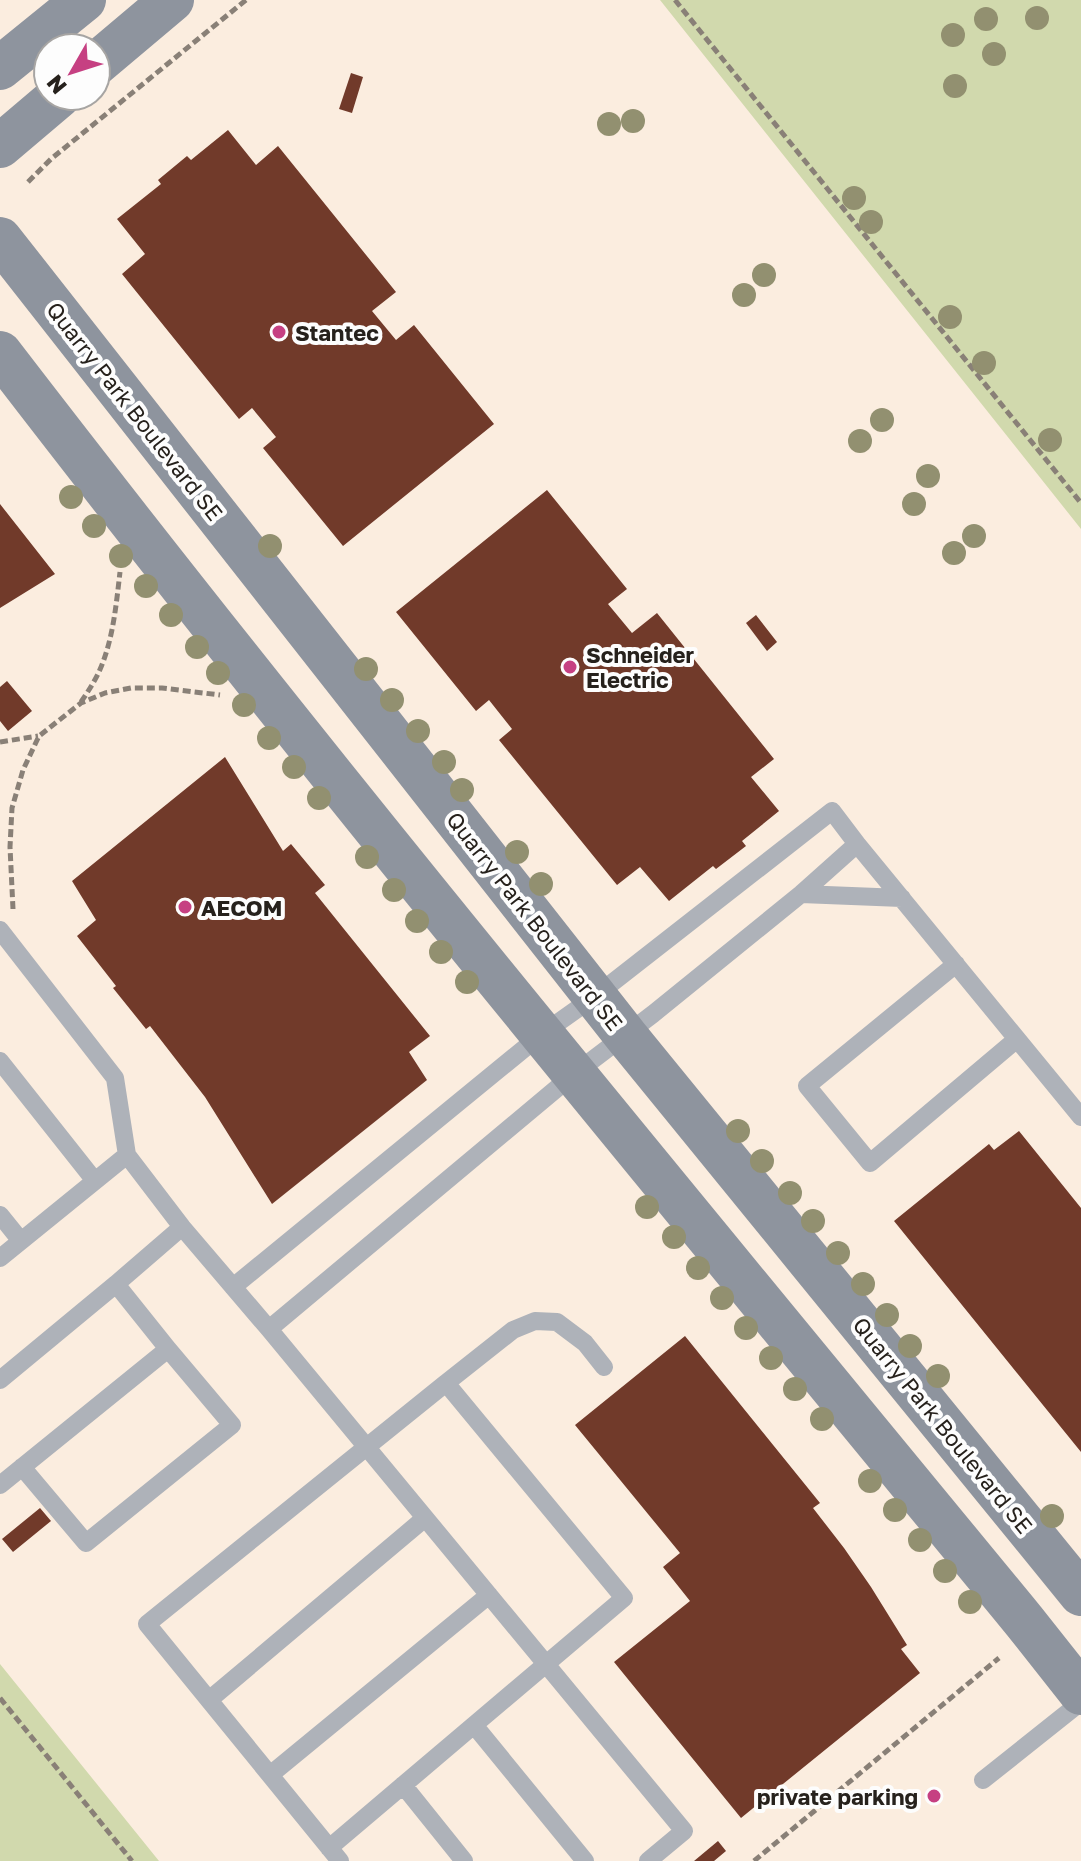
<svg xmlns="http://www.w3.org/2000/svg" width="1081" height="1861" viewBox="0 0 1081 1861" font-family="'Golos Text',sans-serif">
<style>
.green{fill:#d1d9ad}
.building{fill:#713a2a}
.lines{fill:none;stroke-linecap:round;stroke-linejoin:round}
.path{stroke:#898077;stroke-width:5;stroke-dasharray:8 4;stroke-linecap:butt}
.lane{stroke:#aeb2b9;stroke-width:18}
.secondary{stroke:#8e949e;stroke-width:44}
.tree{fill:#929070}
.poi-dot{fill:#c64082;stroke:#fdfdfd;stroke-width:3}
.labels{text-anchor:middle;dominant-baseline:central;stroke-width:8;stroke-linejoin:round;paint-order:stroke}
.poi-label{font-size:22px;font-weight:bold;fill:#26211c;stroke:#fdfdfd;text-anchor:start}
.street-label{font-size:22px;fill:#26211c;stroke:#fdfdfd}
</style>
<rect width="100%" height="100%" fill="#fbeddf"/>
<path class="green" d="M660 0H1081V529Z
M0 1664 159 1861H0Z"/>
<path class="building" d="M351 73 363 77 352 113 339 109Z
M228 130 256 165 278 146 396 292 372 311 396 340 414 325 494 424 343 546 263 448 276 437 252 408 239 419 122 274 145 254 117 219 161 184 158 180 187 156 191 160Z
M547 490 627 589 608 604 632 633 657 613 774 759 751 777 779 811 742 841 746 846 716 869 713 866 669 901 640 867 617 885 499 740 512 729 489 700 476 711 396 612Z
M0 504 55 574 0 608Z
M756 615 777 642 767 651 746 623Z
M7 681 32 711 8 731 0 721V687Z
M225 757 283 851 291 844 325 885 315 893 430 1036 409 1052 427 1080 272 1204 205 1097 150 1026 146 1029 113 988 116 986 77 936 96 920 72 881Z
M1019 1131 1081 1208V1452L894 1221 989 1144 994 1150Z
M685 1336 820 1503 813 1508 844 1548 871 1587 907 1645 901 1649 920 1673 741 1818 614 1662 690 1601 663 1567 680 1553 575 1425Z
M40 1508 51 1521 13 1552 2 1539Z
M718 1841 726 1851 714 1861H694Z"/>
<g class="lines">
<path class="path" d="M675 0 1081 503
M28 182 51 159 246 0
M81 702C87 693 93 684 98 674 113 642 116 606 120 572
M0 742 38 736
M13 909 10 847 12 808 23 770 39 736 81 703 105 693 131 688H162L220 695
M0 1698 132 1861
M754 1861 999 1658"/>
<path class="lane" d="M801 894 902 898
M0 930 115 1078 127 1155 182 1227 269 1329 684 1831 648 1861
M956 964 807 1086 870 1163 1017 1039
M0 1061 95 1181
M0 1215 21 1241
M0 1258 127 1155
M233 1287 542 1034 594 997 832 811 857 844 1081 1117
M269 1329 574 1074 653 1014 801 894 857 844
M0 1380 116 1284
M446 1383 513 1330 535 1321 557 1322 585 1343 604 1367
M22 1467 86 1543 232 1425 168 1349
M0 1485 168 1349 116 1284 182 1227
M209 1700 425 1518
M270 1775 489 1595
M983 1780 1081 1702
M403 1785 464 1861
M329 1848 474 1725 585 1861
M340 1861 147 1624 446 1383 624 1598 474 1725"/>
<path class="secondary" d="M96 64 172 0
M0 68 84 0
M0 146 59 96
M0 239 626 1036 1081 1594
M0 353C331 784 679 1201 1024 1621L1081 1693"/>
</g>
<g class="tree">
<circle cx="1037" cy="18" r="12"/>
<circle cx="986" cy="19" r="12"/>
<circle cx="953" cy="35" r="12"/>
<circle cx="994" cy="54" r="12"/>
<circle cx="955" cy="86" r="12"/>
<circle cx="633" cy="121" r="12"/>
<circle cx="609" cy="124" r="12"/>
<circle cx="854" cy="198" r="12"/>
<circle cx="871" cy="222" r="12"/>
<circle cx="764" cy="275" r="12"/>
<circle cx="744" cy="295" r="12"/>
<circle cx="950" cy="317" r="12"/>
<circle cx="984" cy="363" r="12"/>
<circle cx="882" cy="420" r="12"/>
<circle cx="1050" cy="440" r="12"/>
<circle cx="860" cy="441" r="12"/>
<circle cx="928" cy="476" r="12"/>
<circle cx="71" cy="497" r="12"/>
<circle cx="914" cy="504" r="12"/>
<circle cx="94" cy="526" r="12"/>
<circle cx="974" cy="536" r="12"/>
<circle cx="270" cy="546" r="12"/>
<circle cx="954" cy="553" r="12"/>
<circle cx="121" cy="556" r="12"/>
<circle cx="146" cy="586" r="12"/>
<circle cx="171" cy="615" r="12"/>
<circle cx="197" cy="647" r="12"/>
<circle cx="366" cy="669" r="12"/>
<circle cx="218" cy="673" r="12"/>
<circle cx="392" cy="700" r="12"/>
<circle cx="244" cy="705" r="12"/>
<circle cx="418" cy="731" r="12"/>
<circle cx="269" cy="738" r="12"/>
<circle cx="444" cy="762" r="12"/>
<circle cx="294" cy="767" r="12"/>
<circle cx="462" cy="790" r="12"/>
<circle cx="319" cy="798" r="12"/>
<circle cx="517" cy="852" r="12"/>
<circle cx="367" cy="857" r="12"/>
<circle cx="541" cy="884" r="12"/>
<circle cx="394" cy="890" r="12"/>
<circle cx="417" cy="921" r="12"/>
<circle cx="441" cy="952" r="12"/>
<circle cx="467" cy="982" r="12"/>
<circle cx="738" cy="1131" r="12"/>
<circle cx="762" cy="1161" r="12"/>
<circle cx="790" cy="1193" r="12"/>
<circle cx="647" cy="1207" r="12"/>
<circle cx="813" cy="1221" r="12"/>
<circle cx="674" cy="1237" r="12"/>
<circle cx="838" cy="1253" r="12"/>
<circle cx="698" cy="1268" r="12"/>
<circle cx="863" cy="1284" r="12"/>
<circle cx="722" cy="1298" r="12"/>
<circle cx="887" cy="1315" r="12"/>
<circle cx="746" cy="1328" r="12"/>
<circle cx="910" cy="1346" r="12"/>
<circle cx="771" cy="1358" r="12"/>
<circle cx="938" cy="1376" r="12"/>
<circle cx="795" cy="1389" r="12"/>
<circle cx="822" cy="1419" r="12"/>
<circle cx="870" cy="1481" r="12"/>
<circle cx="895" cy="1510" r="12"/>
<circle cx="1052" cy="1516" r="12"/>
<circle cx="920" cy="1540" r="12"/>
<circle cx="945" cy="1571" r="12"/>
<circle cx="970" cy="1602" r="12"/>
</g>
<g class="poi-dot">
<circle cx="279" cy="332" r="8"/>
<circle cx="570" cy="667" r="8"/>
<circle cx="185" cy="907" r="8"/>
<circle cx="934" cy="1796" r="8"/>
</g>
<g class="labels">
<g class="poi-label">
<text x="295" y="332">Stantec</text>
<text x="586" y="654">Schneider<tspan x="586" dy="25">Electric</tspan></text>
<text x="201" y="907">AECOM</text>
<text x="918" y="1796" text-anchor="end">private parking</text>
</g>
<g class="street-label">
<text transform="translate(135 411) rotate(52)">Quarry Park Boulevard SE</text>
<text transform="translate(535 921) rotate(52)">Quarry Park Boulevard SE</text>
<text transform="translate(943 1425) rotate(51)">Quarry Park Boulevard SE</text>
</g>
</g>
<g transform="translate(72 72) rotate(231)"><circle r="38" fill="#fdfdfd" stroke="#a7a5a3" stroke-width="2"/>
<path d="M0-6L14 30L0 20L-14 30Z" fill="#c64082"/>
<text y="-12" font-size="22" font-weight="bold" text-anchor="middle" fill="#26211c">N</text>
</g>
</svg>
